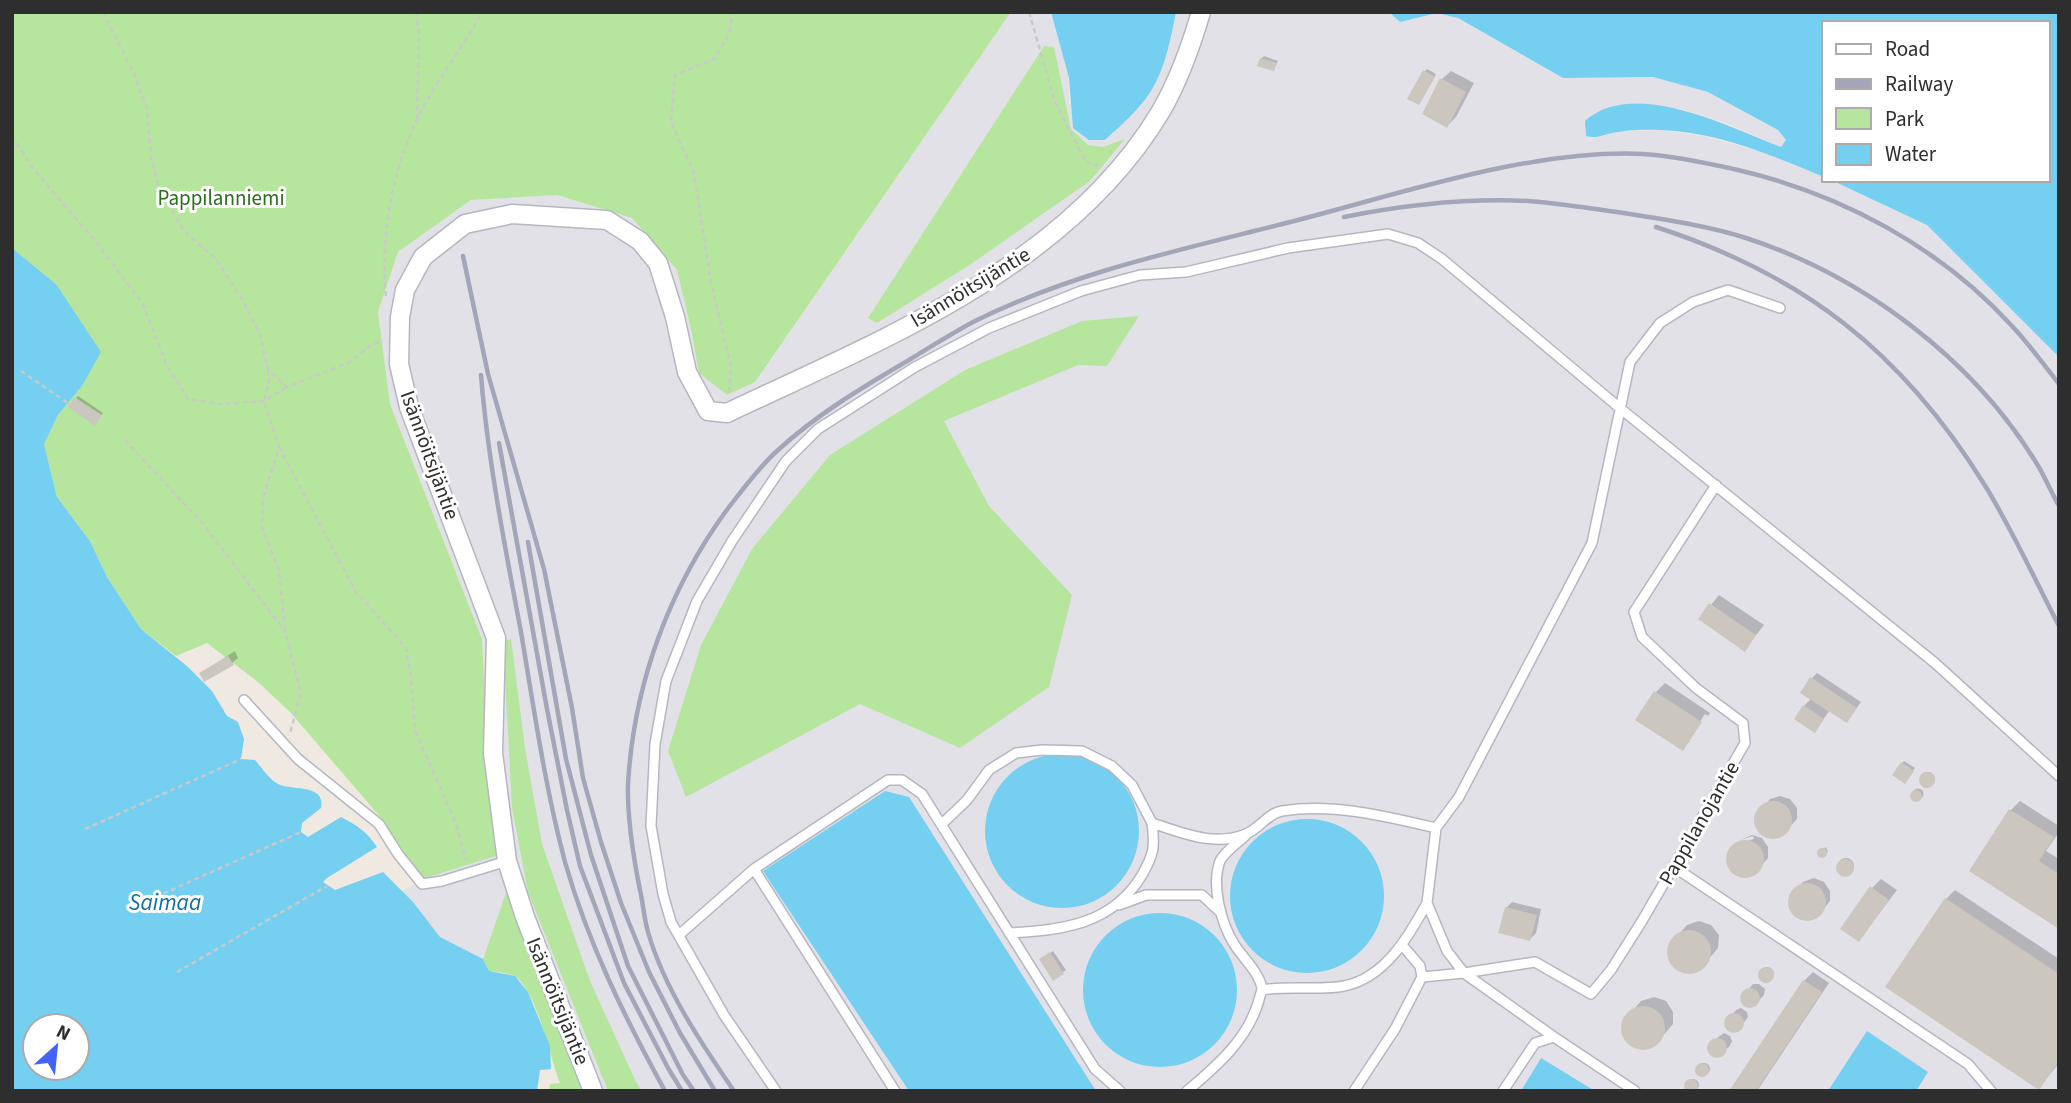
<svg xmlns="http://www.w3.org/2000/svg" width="2071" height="1103" viewBox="0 0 2071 1103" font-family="'Source Sans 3',sans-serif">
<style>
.industrial{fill:#e3e1e8}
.green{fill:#b6e59e}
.water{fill:#75cff0;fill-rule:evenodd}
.shadow{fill:#0003}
.building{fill:#cbc7bf}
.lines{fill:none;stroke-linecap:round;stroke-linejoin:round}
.lane-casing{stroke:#b4b7c1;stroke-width:12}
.street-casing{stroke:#b4b7c1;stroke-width:21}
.path{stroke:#c9c9c9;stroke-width:2.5;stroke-dasharray:5 3.5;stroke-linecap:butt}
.lane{stroke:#fff;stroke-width:9}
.street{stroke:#fff;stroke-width:18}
.rail{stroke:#a3a6b8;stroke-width:4.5}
.labels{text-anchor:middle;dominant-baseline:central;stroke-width:6;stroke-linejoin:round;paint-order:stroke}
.park-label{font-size:21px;fill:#2c6e1b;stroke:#fff}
.street-label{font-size:21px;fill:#2e2e2e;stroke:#fff}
.water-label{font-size:23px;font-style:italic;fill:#0d6fa3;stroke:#fff}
</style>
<rect width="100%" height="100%" fill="#efe9e1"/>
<path class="industrial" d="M1011 12H1051L1069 78V104L1169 46 1176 12H1389L1400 22 1437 13 1458 18 1563 78 1653 77 1708 92 1778 130 1786 140 1782 147 1723 122 1681 109 1584 129 1586 135 1593 138 1613 132 1660 130 1703 136 1770 154 1824 177V180L1835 182 1927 225 2059 357V1091H584L507 892 483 959 440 937 402 891 422 879 496 855 491 816 482 639 390 404 378 312 398 252 471 200 557 195 632 218 677 270 691 329 699 373 755 383Z"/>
<path class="green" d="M12 12H1011L755 382 727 395 699 373 691 329 677 270 632 218 557 195 471 200 398 252 378 312 390 404 482 639 491 816 496 856 422 879 382 819 290 712 258 682 207 643 176 656 141 629 107 577 90 541 57 497 44 444 58 415 82 386 70 307 56 284 12 248Z
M1044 46 1054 47 1071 129 1088 145 1103 147 1125 139 1090 181 971 264 877 323 868 318Z
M1139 316 1107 366 1078 365 944 421 989 506 1072 595 1049 687 960 748 860 704 686 797 668 751 701 645 752 549 830 455 965 370 1082 321Z
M511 639 525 748 542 844 590 981 636 1082 642 1091H608L528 892 512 808 503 641Z
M507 890 584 1091H549L550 1084 560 1083C550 1058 538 994 516 977 510 973 497 972 489 971L483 959Z"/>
<path class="water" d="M1051 12H1176C1171 38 1165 69 1151 91 1139 110 1121 125 1105 140H1089L1073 128 1069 78Z
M1389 12H2059V357L1927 225 1831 180H2048V23H1824V177C1772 155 1717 132 1660 130 1645 129 1626 130 1612 133 1602 135 1596 139 1586 136L1585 121C1634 77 1730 128 1781 147L1786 140 1778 130 1708 92 1653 77 1563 78 1458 18 1437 13 1400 22Z
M12 248 56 284 101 352 82 386 58 415 44 444 57 497 90 541 107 577 141 629 188 667 212 691 227 716 238 722 244 739 241 759 255 760C262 768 269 779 278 784 291 791 326 783 321 808L302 823 301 832 308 837 341 817C357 825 367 832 377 847L327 878 323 882 335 890 383 872 413 902 440 937 483 959 489 971 515 976 528 992 550 1046 551 1069 540 1070 537 1091H12ZM77 1026V1068H35V1026Z
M985 831a77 77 0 1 1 154 0a77 77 0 1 1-154 0Z
M885 791 909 797 1096 1091H909L763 871Z
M1230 896a77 77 0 1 1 154 0a77 77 0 1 1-154 0Z
M1083 990a77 77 0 1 1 154 0a77 77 0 1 1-154 0Z
M1867 1031 1928 1072 1916 1091H1828Z
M1541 1058 1595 1091H1521Z"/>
<path class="shadow" d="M1264 56 1278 61 1274 69 1261 59Z
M1427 69 1436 74 1421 101 1424 72Z
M1451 71 1474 83 1456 117 1447 126 1442 79Z
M78 396 103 413 97 421 76 398Z
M1719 595 1764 625 1745 649 1700 619Z
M235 651 238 658 232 663 201 673Z
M1817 673 1861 702 1847 721 1830 710 1815 730 1804 706 1812 698V678Z
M1665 683 1710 713 1708 716 1705 714 1687 741H1690L1682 749 1638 719 1656 692Z
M1904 761 1915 768 1907 779 1902 763Z
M1921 779a7 7 0 1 1 14 0a7 7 0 1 1-14 0Z
M1912.5 794a5.5 5.5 0 1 1 11 0a5.5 5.5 0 1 1-11 0Z
M1780 796 1790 799 1797 808V819L1783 834 1773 838 1763 834 1757 825V815L1770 799Z
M2020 801 2059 826V832L2046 851 2059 859V927L1972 871 2011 810Z
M1752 835 1762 838 1768 847V858L1755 873 1745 877 1734 873 1728 864V854L1735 845 1754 839 1753 836 1740 840Z
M1826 847 1828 852 1821 856 1820 852Z
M1838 866a8 8 0 1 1 16 0a8 8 0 1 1-16 0Z
M1814 878 1824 882 1830 891V901L1817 917 1807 920 1796 917 1790 908V897L1803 882Z
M1881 879 1897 890 1859 940 1872 888Z
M1955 890 2059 959V1063L2039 1088 1946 899Z
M1512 902 1541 909 1536 933 1530 939 1506 908Z
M1699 921 1711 925 1719 935 1718 948 1701 968 1689 972 1677 968 1669 958V945L1687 925Z
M1053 951 1066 970 1054 978 1044 957Z
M1760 974a7 7 0 1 1 14 0a7 7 0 1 1-14 0Z
M1813 972 1829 983 1757 1091H1731L1804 981Z
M1753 984H1759L1765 989 1764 995 1754 1005 1748 1006 1743 1002V995Z
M1654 997 1666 1001 1673 1012V1024L1656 1044 1643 1048 1631 1044 1624 1034V1021L1641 1001Z
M1741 1008 1747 1012 1748 1017 1739 1029 1732 1031 1727 1028 1726 1022 1736 1010Z
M1724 1033 1730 1036 1732 1041 1729 1047 1717 1056 1712 1054 1709 1049 1711 1042Z
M1698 1069a6 6 0 1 1 12 0a6 6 0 1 1-12 0Z
M1687 1085a6 6 0 1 1 12 0a6 6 0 1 1-12 0Z"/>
<path class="building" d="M1260 58 1277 63 1274 71 1257 66Z
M1423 70 1435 77 1419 105 1407 99Z
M1440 78 1466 92 1447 128 1422 114Z
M74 397 102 415 95 426 68 407Z
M1709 603 1756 635 1745 652 1698 619Z
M228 656 234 665 204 682 199 673Z
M1810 677 1857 708 1847 723 1800 693Z
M1654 691 1702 722 1683 751 1635 720Z
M1803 705 1824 719 1815 733 1794 719Z
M1901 762 1914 771 1905 784 1892 775Z
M1919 780a8 8 0 1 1 16 0a8 8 0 1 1-16 0Z
M1910 796a6 6 0 1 1 12 0a6 6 0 1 1-12 0Z
M1754 820a19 19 0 1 1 38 0a19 19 0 1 1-38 0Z
M2009 809 2054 837 2039 861 2059 874V929L1969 871Z
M1726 859a19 19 0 1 1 38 0a19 19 0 1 1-38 0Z
M1817 853a5 5 0 1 1 10 0a5 5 0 1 1-10 0Z
M1836 868a9 9 0 1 1 18 0a9 9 0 1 1-18 0Z
M1788 902a19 19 0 1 1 38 0a19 19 0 1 1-38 0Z
M1870 886 1889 900 1859 942 1840 929Z
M1945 898 2059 974V1061L2039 1090 1885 987Z
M1505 907 1537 915 1530 941 1498 933Z
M1667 952a22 22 0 1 1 44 0a22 22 0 1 1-44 0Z
M1050 952 1064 974 1053 981 1039 959Z
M1758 975a8 8 0 1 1 16 0a8 8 0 1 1-16 0Z
M1803 980 1822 992 1756 1091H1729Z
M1740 998a10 10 0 1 1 20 0a10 10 0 1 1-20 0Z
M1621 1028a22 22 0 1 1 44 0a22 22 0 1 1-44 0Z
M1724 1023a10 10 0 1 1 20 0a10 10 0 1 1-20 0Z
M1707 1048a10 10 0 1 1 20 0a10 10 0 1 1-20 0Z
M1695 1070a7 7 0 1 1 14 0a7 7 0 1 1-14 0Z
M1684 1086a7 7 0 1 1 14 0a7 7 0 1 1-14 0Z"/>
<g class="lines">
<g class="lane-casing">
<path id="lane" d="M244 700 298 759 379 824 398 854 422 884 442 881 507 861
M942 824 967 800 989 770 1016 753 1042 750 1082 751 1112 766 1132 785 1152 823C1183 833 1214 847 1246 834 1259 829 1268 813 1282 811 1333 803 1385 816 1436 828L1459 797 1592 543 1630 362 1660 323 1693 302 1728 290 1780 308
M1436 828 1427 903 1447 951 1464 973 1554 1037
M1674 867 1968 1064 1991 1091
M1119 905 1146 895H1202L1220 912
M1009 933C1062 930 1112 925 1142 875 1154 854 1155 847 1152 823
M679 935 754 869
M1422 977 1464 973 1535 962 1591 994 1611 970 1642 921 1745 743 1743 723 1696 688 1642 637 1634 612 1716 485
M1262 990C1289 985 1318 991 1344 986 1385 978 1409 936 1427 903
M776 1091 724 1015 671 922 663 894 651 826 655 744 666 681 697 601 732 541 786 461 818 429 915 367 989 328 1081 291 1140 275 1186 272 1288 248 1388 234 1418 243 1442 259 1621 409 1935 663 2059 776
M895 1091 754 869 888 780H902L922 794 1095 1069 1120 1091
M1187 1091C1217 1066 1248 1039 1259 1000 1259 999 1262 990 1262 989 1260 973 1242 957 1234 944 1221 923 1211 885 1220 861 1224 852 1239 842 1246 835
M1354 1091 1395 1029 1422 977 1420 966 1402 945
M1503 1091 1535 1043 1554 1037 1635 1091"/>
</g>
<g class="street-casing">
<path id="street" d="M593 1091 525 917 507 861 493 753 496 638 409 407 399 364 400 317 405 290 423 257 465 224 512 214 607 220 640 241 658 263 675 317 687 372 708 411 727 413C883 339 1069 266 1161 111 1179 80 1191 46 1201 12"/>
</g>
<path class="path" d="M103 12 135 76 147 109 151 157 159 188 185 232 216 259 242 299 260 334 268 370 287 387 348 363 373 344 383 341
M416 12 419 34 417 119
M1029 12 1055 102 1086 162 1098 166
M12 136 32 167 96 242 143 304 167 366 188 399 221 404 264 401 287 387
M386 296C379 233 395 154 428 99 445 69 466 43 482 12
M268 370 269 381 264 401 279 447 263 499 262 528 279 570 285 628
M21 371 68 403
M729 392 731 367 711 283 694 173 671 122 675 75 714 59 729 34 733 12
M125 440 203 524 285 631 301 693 290 733
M279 447 356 592 406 648 411 677 415 731 455 821 466 860
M85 829 241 759
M140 904 301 832
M177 972 327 886"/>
<use href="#lane" class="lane"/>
<use href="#street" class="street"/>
<path class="rail" d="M1344 217C1404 205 1466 198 1528 201 1557 203 1587 208 1617 212 1660 219 1705 225 1746 238 1863 276 1973 359 2037 464 2045 477 2051 492 2059 506
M1656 227C1804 275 1902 352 1984 484 2011 527 2035 580 2059 626
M463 256 488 374 544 569 572 708 583 778 601 842 621 903 649 972 680 1033 715 1091
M481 375C488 461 505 547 521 632 534 709 545 787 565 862 588 943 625 1018 665 1091
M499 443 547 709 567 810 580 866 624 983 668 1068 682 1091
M528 542 566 759 591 855 628 966 683 1075 694 1091
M734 1091C701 1043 664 988 648 932 644 918 643 903 640 890 633 855 627 819 628 784 634 683 669 588 729 507 744 488 759 467 777 451 817 414 863 387 909 360 930 347 951 334 973 322 1075 271 1189 248 1298 220 1406 192 1532 149 1643 154 1674 156 1707 163 1738 170 1841 194 1940 247 2012 326 2029 344 2044 365 2059 384"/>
</g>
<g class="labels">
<g class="park-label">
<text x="221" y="198">Pappilanniemi</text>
</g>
<g class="street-label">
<text transform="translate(970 287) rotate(-31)">Isännöitsijäntie</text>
<text transform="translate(430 455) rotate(70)">Isännöitsijäntie</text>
<text transform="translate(1699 823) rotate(-60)">Pappilanojantie</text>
<text transform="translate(558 1001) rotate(68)">Isännöitsijäntie</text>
</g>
<g class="water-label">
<text x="165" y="902">Saimaa</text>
</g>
</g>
<rect width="2071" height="1103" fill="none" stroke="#2e2e2e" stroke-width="28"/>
<rect x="1822" y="21" width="228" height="161" fill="#ffffff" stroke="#ababab" stroke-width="2"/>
<rect x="1836" y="44" width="35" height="10" fill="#ffffff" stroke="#ababab" stroke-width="2"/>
<text x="1885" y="56" font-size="21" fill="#2e2e2e">Road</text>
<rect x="1836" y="79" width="35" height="10" fill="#a3a6b8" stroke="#ababab" stroke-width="2"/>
<text x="1885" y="91" font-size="21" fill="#2e2e2e">Railway</text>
<rect x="1836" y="108" width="35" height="21" fill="#b6e59e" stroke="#ababab" stroke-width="2"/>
<text x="1885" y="126" font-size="21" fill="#2e2e2e">Park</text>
<rect x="1836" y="144" width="35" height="21" fill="#75cff0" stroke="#ababab" stroke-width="2"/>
<text x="1885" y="161" font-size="21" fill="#2e2e2e">Water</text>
<g transform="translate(56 1047) rotate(27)"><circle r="33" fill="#ffffff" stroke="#ababab" stroke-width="2"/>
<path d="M0-5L12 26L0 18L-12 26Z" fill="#4264fb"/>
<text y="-10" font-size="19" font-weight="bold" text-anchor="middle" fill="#2e2e2e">N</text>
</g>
</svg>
